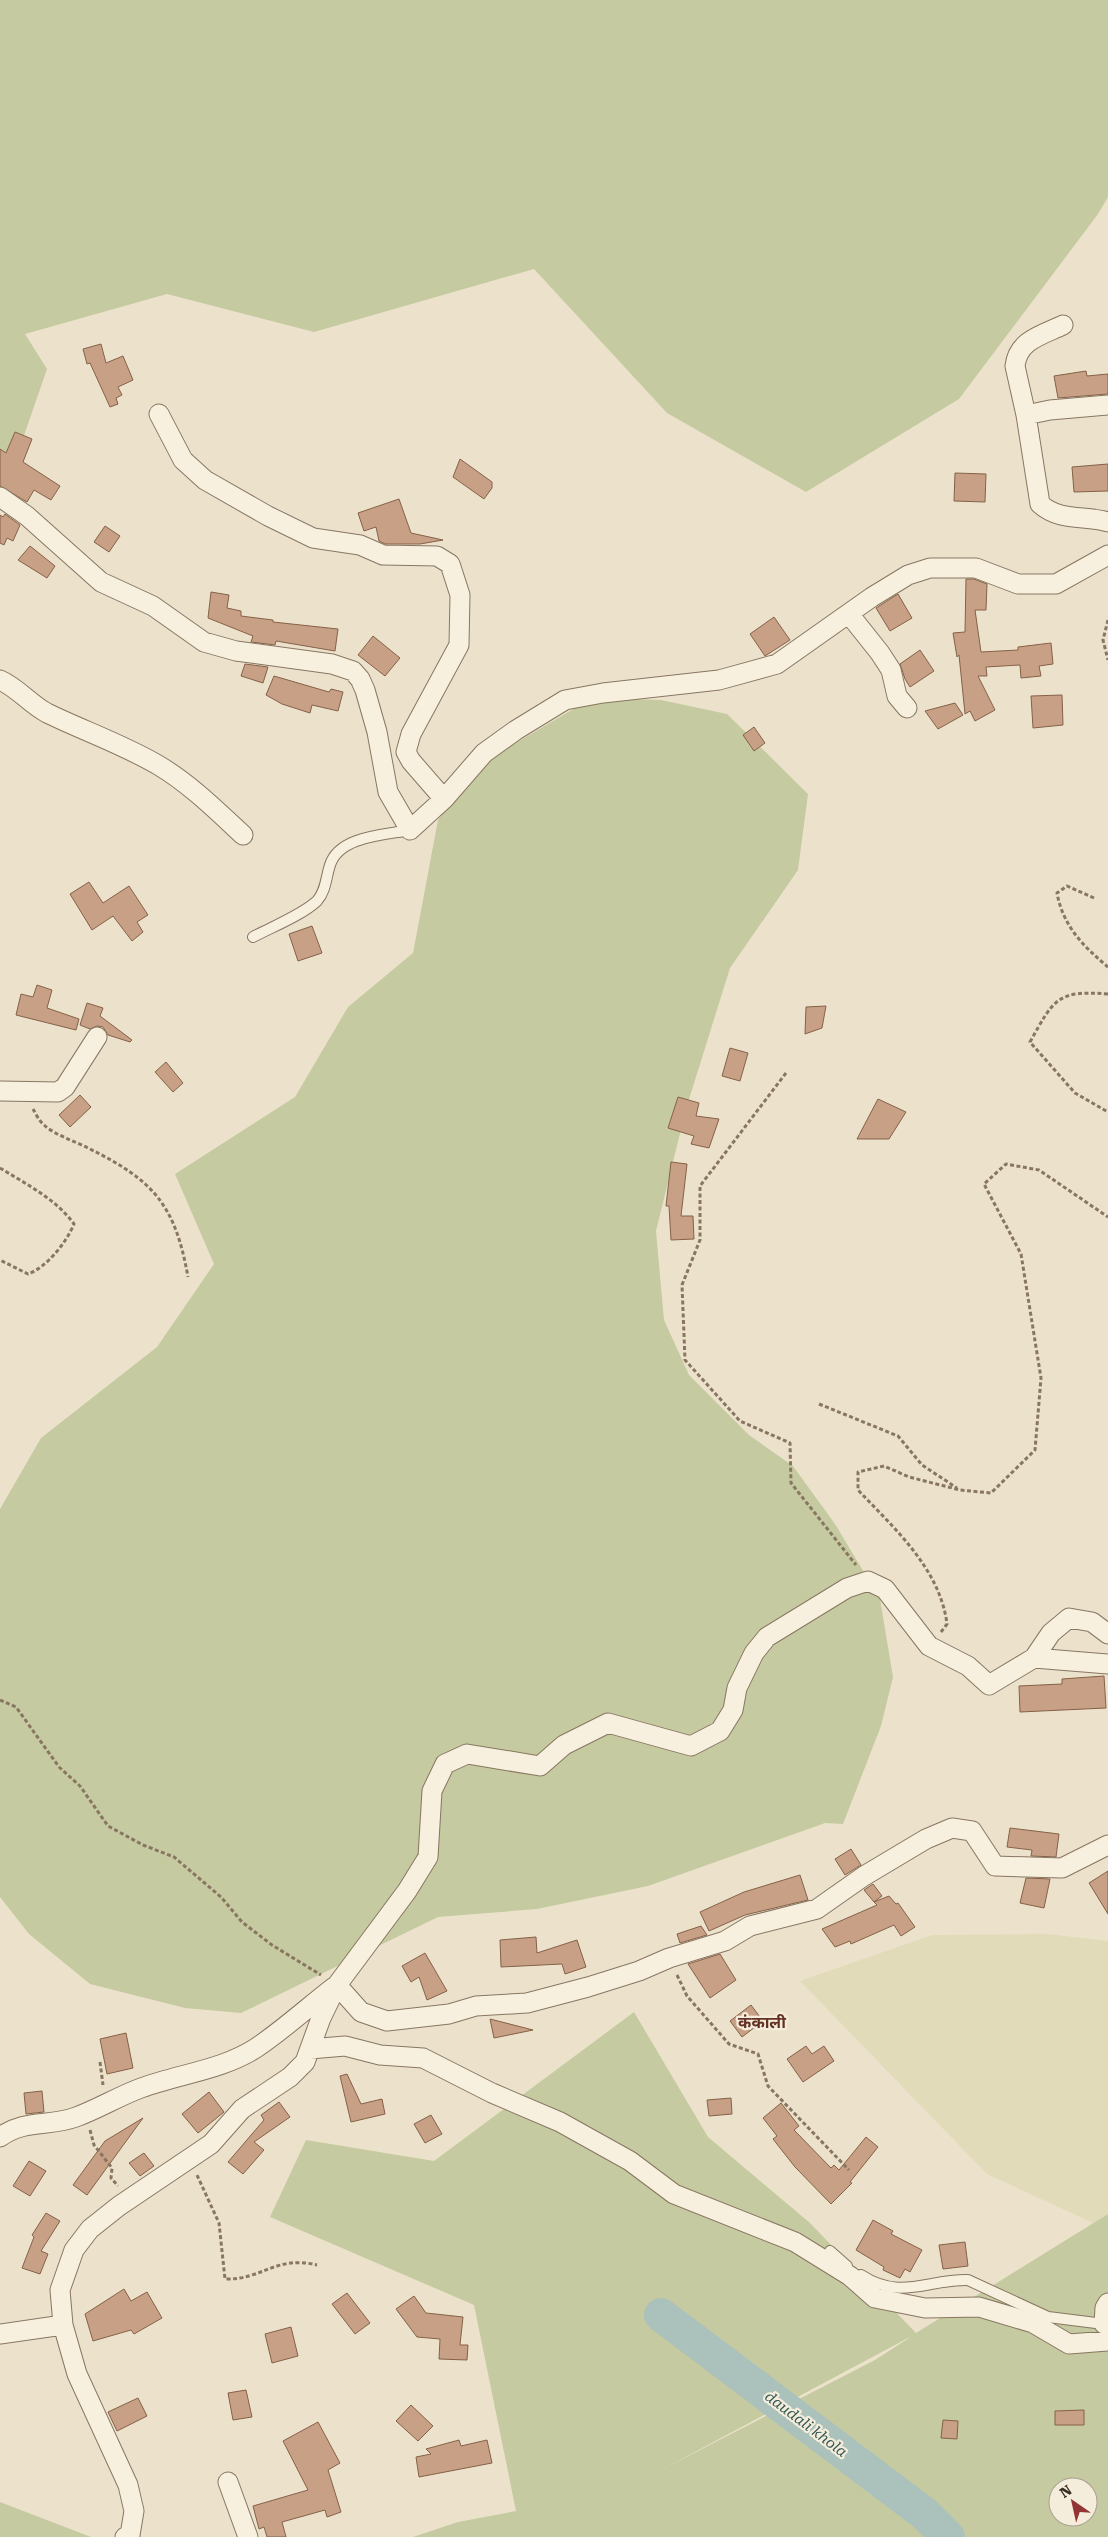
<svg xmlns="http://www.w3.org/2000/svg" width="1108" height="2537" viewBox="0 0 1108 2537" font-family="'Roboto Serif','Noto Sans Devanagari',serif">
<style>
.farmland{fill:#e1dbb9}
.green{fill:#c5caa0;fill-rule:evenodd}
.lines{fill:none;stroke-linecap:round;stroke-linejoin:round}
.river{stroke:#abc1bb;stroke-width:34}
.building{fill:#c7a085;stroke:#856148}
.lane-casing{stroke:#887661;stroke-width:12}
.street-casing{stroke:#887661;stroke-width:21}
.path{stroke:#887661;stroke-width:3;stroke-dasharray:4 2.5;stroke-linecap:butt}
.lane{stroke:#f7f0df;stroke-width:10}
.street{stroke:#f7f0df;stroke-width:19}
.labels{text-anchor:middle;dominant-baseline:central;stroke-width:4.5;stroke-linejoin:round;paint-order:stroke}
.water-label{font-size:15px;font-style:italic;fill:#335856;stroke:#f4eddb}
.quarter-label{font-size:16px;font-weight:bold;fill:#633225;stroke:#f4eddb}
</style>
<rect width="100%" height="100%" fill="#ece2cc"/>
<path class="farmland" d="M1048 1934 1108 1941V2214L1093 2223 987 2174 800 1981 932 1935Z"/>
<path class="green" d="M0 0H1108V197L1098 214 959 399 806 492 667 413 534 269 314 332 167 294 25 334 47 369 19 450 0 464Z
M592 698 661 700 727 714 808 794 798 870 730 968 686 1109 656 1231 664 1320 689 1375 749 1435 793 1466 835 1524 880 1599 893 1677 881 1726 843 1824 825 1823 648 1886 537 1909 438 1917 241 2013 185 2008 90 1984 29 1934 0 1897V1509L41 1438 157 1347 214 1264 175 1174 295 1097 348 1007 413 953 438 820 480 764Z
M634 2012 708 2137 810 2223 916 2333 1108 2214V2537H413L458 2522 516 2511 474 2305 270 2217 306 2140 434 2161ZM909 2338 875 2360 665 2468 908 2338ZM1058 2487H1088V2517H1058Z
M0 2502 91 2537H0Z"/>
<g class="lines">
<path class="river" d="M661 2315 925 2514 948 2537"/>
</g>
<path class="building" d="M101 344 106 363 123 356 133 380 118 387 122 395 116 398 118 404 110 407 90 363 87 364 83 349Z
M1086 371 1087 376 1108 374V394L1058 398 1054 376Z
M15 432 32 439 23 462 60 486 51 500 34 490 27 502 0 486V449L6 453Z
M460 459 492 482V488L484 499 453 477Z
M1108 464V491L1074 492 1072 467Z
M955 473 986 474 985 502 954 501Z
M399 499 411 533 443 540 420 544H385L379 541 376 527 364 531 358 513Z
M5 514 20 525 13 541 7 538 4 545 0 543V515L3 517Z
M105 526 120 536 109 552 94 542Z
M30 546 55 566 47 578 18 560Z
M966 579H974L987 584 986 610H975L981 652 1018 650V647L1051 643 1053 664 1039 666 1041 676 1021 678 1020 665 986 667 987 676H978L995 710 975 721 970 711 965 714 959 655 957 657 953 633 965 632Z
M211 592 229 595 227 608 241 611V616L273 620V622L338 629 335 651 276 641 275 645 251 642 253 636 208 618Z
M898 594 912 618 890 631 876 608Z
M774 617 790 640 765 656 750 634Z
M373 636 400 658 385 676 358 655Z
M920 650 934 671 910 687 905 679 900 664Z
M245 664 268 667 263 683 241 676Z
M274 676 329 692 331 689 343 692 338 711 312 705 310 713 282 704 266 695Z
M1062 695 1063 725 1033 728 1031 696Z
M955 703 963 715 938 729 925 711Z
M754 727 765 743 754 751 743 735Z
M89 882 103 903 129 886 148 915 137 922 143 932 132 941 113 916 92 930 70 894Z
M312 926 322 953 298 961 289 934Z
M37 985 52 990 47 1008 79 1019 76 1030 16 1015 21 994 33 997Z
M87 1003 103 1008 100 1016 132 1040 130 1042 108 1035 103 1027 97 1026 90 1029 80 1025Z
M826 1006 822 1028 805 1034 806 1007Z
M730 1048 748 1053 740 1081 722 1076Z
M166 1062 183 1083 173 1092 155 1072Z
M80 1095 91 1107 70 1127 59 1115Z
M678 1097 699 1103 696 1116 719 1119 709 1148 691 1144 694 1136 668 1128Z
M878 1099 906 1112 889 1139H857Z
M671 1162 687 1164 681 1216H693L694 1239 671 1240 669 1206H666Z
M1104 1676 1106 1708 1020 1712 1019 1686 1062 1684V1679Z
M1010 1828 1059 1834 1056 1857 1031 1856 1032 1850 1007 1847Z
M851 1849 861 1865 845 1875 835 1859Z
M1108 1871V1914L1089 1883Z
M800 1875 808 1900 745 1915 709 1931 700 1912 744 1892Z
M1026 1878 1050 1879 1044 1908 1020 1903Z
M873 1884 882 1896 874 1902 864 1890Z
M889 1896 896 1904 898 1903 915 1927 901 1936 894 1925 851 1944 850 1941 835 1947 822 1929 877 1905 874 1902Z
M701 1926 707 1935 680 1943 677 1934Z
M536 1937 537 1953 577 1940 586 1967 565 1974 562 1964 501 1967 500 1940Z
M425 1953 447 1991 427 2000 419 1977 411 1982 402 1966Z
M720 1954 736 1980 710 1998 688 1964Z
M751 2005 763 2021 742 2037 730 2021Z
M490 2019 533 2030 494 2038Z
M126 2033 133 2068 107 2074 100 2039Z
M806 2046 812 2054 824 2046 834 2061 803 2082 787 2059Z
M347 2074 361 2104 382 2099 385 2114 351 2122 340 2076Z
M42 2091 44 2112 26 2114 24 2093Z
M209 2092 224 2112 198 2133 182 2114Z
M731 2098 732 2114 709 2116 707 2100Z
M279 2102 290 2117 254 2142 264 2150 243 2174 228 2162 264 2120 261 2115Z
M781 2103 799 2126 794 2130 831 2168 834 2165 839 2170 866 2137 878 2147 850 2182 852 2183 831 2204 795 2167 773 2139 777 2136 763 2118Z
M431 2115 442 2134 425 2143 414 2124Z
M143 2118 87 2195 73 2185 105 2141Z
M144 2153 154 2166 140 2176 129 2163Z
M29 2161 46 2171 30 2196 13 2186Z
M46 2213 60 2221 41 2251 48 2254 40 2274 22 2268 34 2237 32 2235Z
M873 2220 893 2231 891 2234 922 2250 910 2272 905 2269 900 2278 883 2270 884 2267 856 2250Z
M965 2242 968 2266 943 2269 939 2245Z
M124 2289 131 2301 147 2292 162 2318 134 2334 131 2330 93 2341 85 2314Z
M347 2293 370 2323 355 2334 332 2304Z
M414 2296 426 2313 463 2317 460 2345H468L467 2360 439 2359 440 2339 417 2337 396 2309Z
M291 2327 298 2356 272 2363 265 2334Z
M246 2390 252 2417 233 2420 228 2393Z
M138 2398 147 2416 117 2431 108 2412Z
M411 2405 433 2426 418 2441 396 2421Z
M1084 2410V2425H1055V2411Z
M943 2420 958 2421 957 2439 941 2438Z
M318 2422 340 2463 328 2470 341 2512 327 2517 325 2510 282 2522 286 2537H267L264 2527 259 2529 253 2506 308 2490 283 2441Z
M459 2440 461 2446 487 2440 492 2463 419 2477 416 2457 431 2454 426 2449Z"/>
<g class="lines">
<g class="lane-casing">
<path id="lane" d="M253 937C272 927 302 915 317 901 326 891 326 877 330 865 339 836 384 835 410 830
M830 2251 847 2266
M861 2275C900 2301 928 2279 968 2280L1048 2317 1104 2324"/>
</g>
<g class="street-casing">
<path id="street" d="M1108 405 1050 410 1026 415 1040 504C1060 522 1085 515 1108 522
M159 414 183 460 205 480 268 516 313 538 360 545 383 555 437 556 450 564 460 595 459 645 411 734 406 752 411 761 444 799
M1026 415 1015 366C1018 340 1042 335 1063 325
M0 497 27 516 101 582 153 606 204 642 236 651 332 664 353 671 360 679 365 690 377 732 388 792 410 830 444 799 484 753 516 730 565 700 603 693 719 680 777 664 872 597 908 575 930 568H976L1018 584H1056L1108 555
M849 614 880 653 891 670 897 696 907 708
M0 680C18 688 30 704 47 713 84 731 122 744 158 765 190 784 216 810 243 835
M0 1091 58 1092 65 1087 97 1037
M1034 1658 1108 1664
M337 1985 361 2012 387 2021 449 2014 476 2006 527 2003 588 1987 639 1971 669 1958 725 1941 750 1926 817 1909 864 1876 926 1839 952 1828 972 1831 995 1866 1062 1868 1108 1845
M310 2049 345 2046 380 2055 423 2058 492 2093 560 2122 630 2161 674 2194 795 2242 850 2276 875 2298 925 2308 979 2307 1033 2323 1069 2344 1108 2341
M0 2137C25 2119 49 2127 76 2117 98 2109 119 2096 141 2088 179 2074 222 2070 256 2048 283 2030 308 2007 334 1987
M1108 2303 1105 2308 1104 2324 1108 2325
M0 2334 63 2325
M228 2482 248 2537
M125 2537 130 2535 134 2511 128 2485 77 2374 63 2325 60 2290 74 2250 90 2229 119 2206 211 2144 242 2109 290 2077 305 2062 321 2018 337 1985 407 1891 428 1857 432 1791 445 1764 467 1754 540 1766 564 1745 608 1723 691 1746 720 1731 733 1710 737 1688 754 1653 767 1637 847 1588 868 1581 885 1589 929 1646 968 1666 989 1685 1034 1658 1051 1633 1069 1618 1092 1622 1108 1634"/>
</g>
<path class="path" d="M1108 620 1103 640 1108 660
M1094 898 1067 886 1057 893C1063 926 1083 946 1108 967
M1108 994C1057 990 1054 999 1030 1042L1075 1093 1108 1112
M786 1073 700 1186V1240L682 1285 685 1360 740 1421 790 1443 791 1483 856 1565
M33 1109C36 1114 39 1121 44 1125 55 1135 74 1141 88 1148 153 1180 175 1204 188 1277
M0 1168C26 1184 56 1199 74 1224 66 1243 47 1267 28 1274L0 1260
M819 1404 898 1436 922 1465 957 1488
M941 1632 947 1624C940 1569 895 1529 858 1490V1472L884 1466 909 1477 960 1490 991 1493 1035 1450 1041 1378 1021 1254 984 1184 1006 1164 1039 1170 1108 1217
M0 1700 16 1707 59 1767 80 1786 108 1826 143 1845 174 1857 221 1897 242 1922 272 1945 321 1975
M677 1975 687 1996 729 2044 758 2054 768 2086 849 2170
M100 2062 103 2085
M90 2130 94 2145 112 2168 111 2178 118 2186
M197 2175 219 2223 225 2279C263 2280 275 2255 317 2265"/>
<use href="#lane" class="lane"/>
<use href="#street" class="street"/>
</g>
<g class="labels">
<g class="water-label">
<text transform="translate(806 2424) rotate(37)">daudali khola</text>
</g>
<g class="quarter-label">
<text x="762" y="2022">कंकाली</text>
</g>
</g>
<g transform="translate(1073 2502) rotate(326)"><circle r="24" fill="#f4eddb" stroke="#aaa191"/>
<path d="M0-4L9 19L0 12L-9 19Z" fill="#933535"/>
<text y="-8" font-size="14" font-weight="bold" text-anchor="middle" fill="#3a2e23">N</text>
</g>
</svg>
